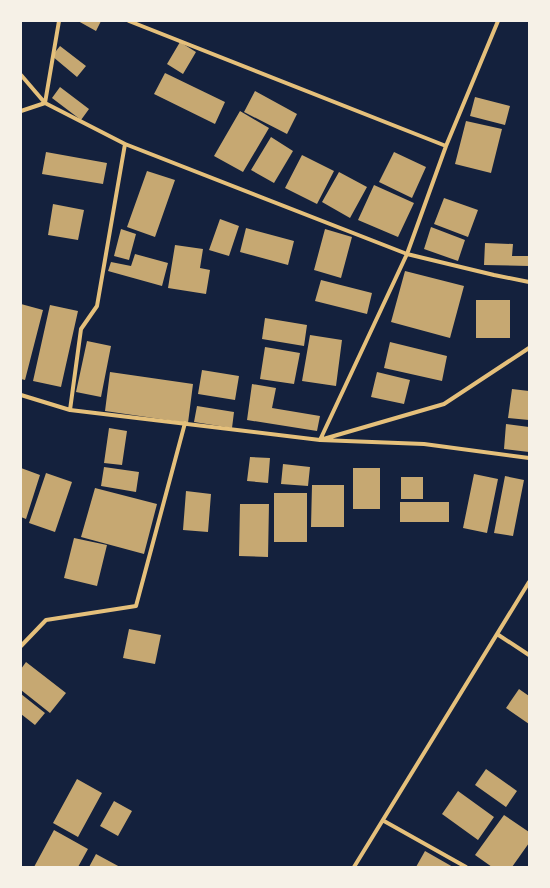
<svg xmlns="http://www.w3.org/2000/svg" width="550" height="888" viewBox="0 0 550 888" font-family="Signika,sans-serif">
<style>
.building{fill:#c6a872}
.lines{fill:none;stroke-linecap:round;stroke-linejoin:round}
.minor{stroke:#e5c07b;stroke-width:4}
</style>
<rect width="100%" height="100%" fill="#14213d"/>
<path class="building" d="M78 21H101L96 31Z
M180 42 196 52 183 74 167 64Z
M60 46 86 66 77 77 52 56Z
M165 73 225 102 215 124 154 94Z
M60 87 89 109 81 120 52 98Z
M255 91 297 114 287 134 244 112Z
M475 97 510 106 505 125 470 116Z
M240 111 269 128 243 172 214 156Z
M466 121 502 129 491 173 455 164Z
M271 137 293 151 274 183 251 170Z
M46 152 107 163 103 184 42 174Z
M394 152 426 167 412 198 379 182Z
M302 155 334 171 317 204 285 188Z
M147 171 175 180 155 237 127 227Z
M339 172 367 187 350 218 322 202Z
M374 185 414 203 398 237 358 220Z
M444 198 478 210 468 237 434 224Z
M53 204 84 210 78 240 48 235Z
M220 219 239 226 229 256 209 250Z
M431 227 465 240 458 261 424 249Z
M246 228 294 241 288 265 240 252Z
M121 229 136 234 129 260 114 256Z
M325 229 352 237 341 278 314 270Z
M485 243 513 244 512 256H529V266L484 265Z
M175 245 203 249 200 268 210 270 206 294 168 288Z
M135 254 168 263 162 286 108 271 111 262 131 266Z
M405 271 464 286 450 338 391 322Z
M321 280 372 293 367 314 315 301Z
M476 300H510V338H476Z
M21 304 43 310 25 380 21 379Z
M50 305 78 311 61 387 33 381Z
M265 318 307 325 304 346 262 339Z
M310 335 342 340 336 386 302 381Z
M87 341 111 346 101 397 76 392Z
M390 342 447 356 442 381 384 368Z
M265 347 300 353 294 384 260 379Z
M202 370 239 376 235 400 198 394Z
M110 372 193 384 188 423 105 411Z
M377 372 410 380 404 404 371 397Z
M252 384 276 388 272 408 320 416 317 431 247 420Z
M512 389 529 391V420L508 418Z
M197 406 234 412 232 428 194 422Z
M506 424 529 427V452L504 449Z
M109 428 127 431 122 465 104 463Z
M250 457 270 458 268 483 247 481Z
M283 464 310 467 308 486 281 484Z
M104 467 139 472 136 492 101 486Z
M21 468 40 475 26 519 21 517Z
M353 468H380V509H353Z
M46 473 72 482 55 532 29 523Z
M474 474 498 479 487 533 463 528Z
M505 476 524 480 513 536 494 533Z
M401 477H423V499H401Z
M312 485H344V527H311Z
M95 488 157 504 144 554 81 537Z
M186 491 211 494 208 532 183 530Z
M274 493H307V542H274Z
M400 502H449V522H400Z
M240 504H269L268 557 239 556Z
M74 538 107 545 97 586 64 578Z
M129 629 161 635 155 664 123 658Z
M26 662 66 693 50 713 21 690V669Z
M519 689 529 696V724L506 708Z
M21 694 45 713 35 725 21 714Z
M486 769 517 791 506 807 475 785Z
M77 779 102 793 78 837 53 823Z
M458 791 494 817 478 840 442 814Z
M114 801 132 811 118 836 100 826Z
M504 815 529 832V843L512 867H492L475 855Z
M54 830 88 849 78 867H34Z
M425 851 453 867H416Z
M96 854 120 867H89Z"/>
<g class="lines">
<path class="minor" d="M129 21 446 146
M498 21 446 146 407 254 320 440 424 444 529 458
M21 75 45 103 125 144 407 254 494 275 529 282
M21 111 45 103 59 21
M21 395 70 410 320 440 444 404 529 348
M70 410 81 329 97 306 125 144
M497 634 529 655
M21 646 46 620 136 606 185 423
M384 821 466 867
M354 867 529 582"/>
</g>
<rect width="550" height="888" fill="none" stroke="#f6f1e7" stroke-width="44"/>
</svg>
